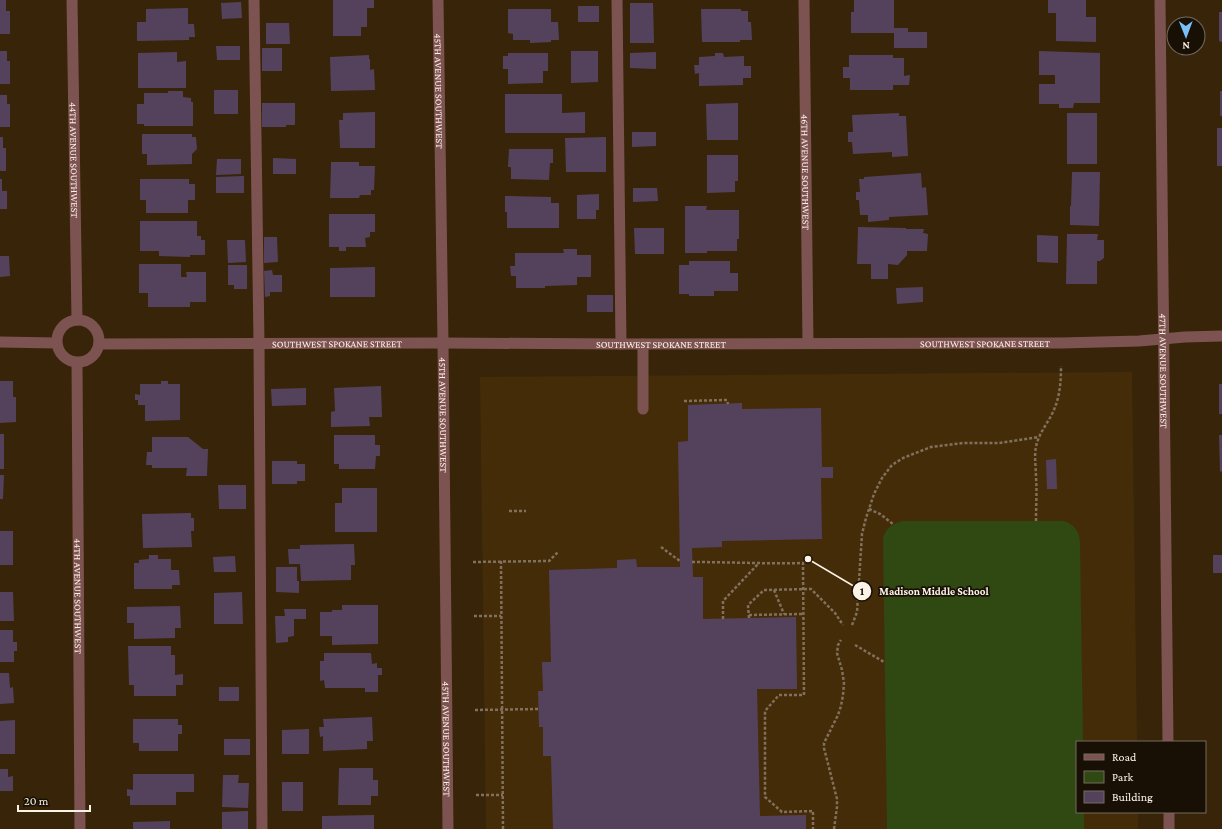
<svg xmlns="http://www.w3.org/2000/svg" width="1222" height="829" viewBox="0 0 1222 829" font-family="'Crimson Pro',serif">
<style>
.built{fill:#452c09}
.green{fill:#304812}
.building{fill:#54425d}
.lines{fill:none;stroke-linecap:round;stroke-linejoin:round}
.path{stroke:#81705b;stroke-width:2.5;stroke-dasharray:3 2;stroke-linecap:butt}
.service{stroke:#7d5351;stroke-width:11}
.minor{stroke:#7d5351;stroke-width:11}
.labels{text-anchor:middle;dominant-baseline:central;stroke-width:3.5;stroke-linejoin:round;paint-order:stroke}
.street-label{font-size:10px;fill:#fdf2e6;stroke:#181005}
.leader{fill:none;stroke:#fdf2e6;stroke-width:1.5}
.callout-dot{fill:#fdf2e6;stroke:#181005;stroke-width:1.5}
.mark-label{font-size:12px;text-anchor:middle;font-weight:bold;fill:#111}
.callout-label{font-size:11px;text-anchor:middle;font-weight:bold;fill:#fdf2e6;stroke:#181005;stroke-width:3.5;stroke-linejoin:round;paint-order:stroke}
</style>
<rect width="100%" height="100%" fill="#382409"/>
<path class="built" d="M1132 372 1137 742H1077V812H1138V829H486L480 377Z"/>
<path class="green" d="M902 521H1063C1075 524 1080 532 1080 544L1083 742H1077V812H1084V829H887L883 538C886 528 892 524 902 521Z"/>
<path class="building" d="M0 0H6V11H10V34H0Z
M333 0H374V8H367V27H361V36H333Z
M854 0H894V28H908V32H927V48H894V33H851V12H854Z
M1048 0H1086V17H1096V42L1056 41V13H1048Z
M241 2 242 18 222 19 221 3Z
M630 3H653L654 43H630Z
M578 6H599V22H578Z
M188 8V24H194L195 37H189V40L137 41V22H146V9Z
M508 9H551V22H558L559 40H551V42L530 43V40H513V34L508 33Z
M701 9H741V11H748V22H751L752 40H740V42H702Z
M1219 12H1222V42L1219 41Z
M266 23H289L290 44H266Z
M216 46H240V60H217Z
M262 48H282V71H262Z
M0 51H7V61H10V84H0Z
M571 51H598V82L571 83Z
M1039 51 1100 53V103H1074L1073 108H1059V104H1039V84H1055V75H1039Z
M177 52V62L186 61V88H138V53Z
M656 52V69L630 68V53Z
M508 53H548V71H543V83L508 84V69H503V56H508Z
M715 53H723L724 57 744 56V66H751V78H743V85L699 86V73L695 74 694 65H699V57L715 56Z
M369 55V59H370V70L374 69 375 90 331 91 330 57Z
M849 55H893V58H904V76L910 75 909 85H893V90H850V78H843V67H849Z
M214 90H238V114H214Z
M168 91H183V97L191 98V102H193V126H144V124H137V104H144V93H168Z
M1220 91H1222V116H1220Z
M505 94H562V113L585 112V133H505Z
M0 95H7V104H10V127H0Z
M262 103H295V125H286V127H262Z
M738 103V140H707L706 104Z
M375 112V148H340L339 120H343V113Z
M899 113V116H906L908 156 892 157V152L853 154 852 142H848V132H853L852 115Z
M1067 113H1097V164H1067Z
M1217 128H1222V166H1217Z
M632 132H656V146L632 147Z
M142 134H192V137H196L197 149 192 154V164L147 165V154H142Z
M0 137H3V148H6V171H0Z
M606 137V172H566L565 138Z
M509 149H553V163H550L549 180 511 179V167H508Z
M707 155H738V181H735V192L707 193Z
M273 158 296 159V174H273Z
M217 159H241V174L216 175Z
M331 162H359V166H375L374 190H371V195H360L359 198H330Z
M1072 172H1100L1099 226 1070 225V206H1071Z
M921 173 922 188 926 187 928 215 889 217V220L868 222V215H860L859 200H856V192H860L859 179H864V177Z
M244 176V193H216V177Z
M0 179H2V191H7V209H0Z
M140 179H189V184H195V200H188V213H146V200H140Z
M633 188H657L658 201 633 202Z
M599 194V210H596V219H577V195Z
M505 196 551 197V203H559V228H507V212H505Z
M685 206H707L706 210H739V239H737V251H707V253H685Z
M329 214H375V232H370V237L365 238 366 247H346V251H339V247H329Z
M140 221H197V236H201V240H205V255H190V257L159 256V251H140Z
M858 227 906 228V229H924L923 233 928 234 927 251H907V255L898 265 888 264V279H871V264H857Z
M634 228H664V254H635Z
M1067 234H1098L1097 240H1104V258L1100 261H1097V284H1066Z
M1037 235 1058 236V263L1037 262Z
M264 237H277L278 262 264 263Z
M227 240H245L246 262 228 263Z
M563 249H577V255H591V277H577V285L545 286V288H516V276H511L510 266H515V253H564Z
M0 256H9L10 276 0 277Z
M689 261H730V273H738V291H714V296H689V294H679V265H689Z
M139 264H181V277H187L186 272H206V302H190V307H148V293H139Z
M228 265H247V289H234V285H228Z
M375 267V297H330V268Z
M272 270 273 275H282V292H270V296L265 297 264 271Z
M923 287V302L897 304 896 288Z
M587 295H613V312H587Z
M0 381H13V397H16V422L0 423Z
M161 381H168V384H180V420L145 421V405H138V400H135V394L140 395V384H161Z
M1219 384H1222V414H1219Z
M381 386 382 417H369L370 426 331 427V412L335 411 334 388Z
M306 388V405L272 406 271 389Z
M742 403V409L821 408 822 467H833V478H821L822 539 722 541V547L692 548 693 577H703V619L796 617 797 689H757L760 816 806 815V829H553L551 756H543V727H539L538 691H543L542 662H551L549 570 617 568V560L636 559 637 567H680L678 442 688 441V405Z
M0 434H4V469H0Z
M334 435H375V445H380V456H376L375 469H339V464H334Z
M1219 435H1222V471L1220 472Z
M152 437H188L203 449H208L207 476H186L187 468H152V465H146L147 452H152Z
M1056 459 1057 489H1047L1046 460Z
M272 461H297V464H305V481H297V484H272Z
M0 475H4L3 499H0Z
M218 485H246V509H219Z
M342 488H377V532H335V503H342Z
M191 513V518H194V531H191L192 547 143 548 142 514Z
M0 531H13V565H0Z
M354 544 355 565H351V580L301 581 300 564H289L288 549H300V545Z
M149 555H158V559H171V570H179L180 585H172V589H134V563H139V560L149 559Z
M1213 555H1222V573H1213Z
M235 556 236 572H214L213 557Z
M276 567H297V581H299V593L276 592Z
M0 592H13L14 621H0Z
M242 592 243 624H214V593Z
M342 605H378V644L332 645V636H320V612H332V610H342Z
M180 606 181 628H175V638L134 639V623H127V607Z
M284 609H306V619H294V636L288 637V642L276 643 275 616H285Z
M0 630H13V642H17V651H14V662H0Z
M128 646H171V655H175V675L183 674V685H176V696H134V685H129Z
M324 653H371L372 664 377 663V668H382V675H378V692H365V688H325L324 680 320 681V661H324Z
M0 673H9L10 688 13 687 14 703 0 704Z
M219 687H239V701H219Z
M372 717 373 741H367V749L323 751V736L320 737 319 727H324L323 719Z
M133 719H178V725H182V734H178V751H139V743H133Z
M15 720V754H0V721Z
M309 729V754H282V730Z
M224 739H250V755H224Z
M339 768H373V780H378V796H371V805H338Z
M0 769H8V777L13 776V791H0Z
M133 774H194V792H176V805H130V796H127V789L133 790Z
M223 775H239L238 783H249L248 808 222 807Z
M282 782H303V811H282Z
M248 811V829H222V812Z
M374 815V829H322V816Z
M170 821V829H133V822Z"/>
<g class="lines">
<path class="path" d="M684 401 727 400 728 404
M869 509 880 514 893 524
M509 511H526
M1036 521C1036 506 1037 492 1036 477 1036 467 1034 456 1036 447 1038 435 1047 424 1052 414 1060 398 1061 382 1061 366
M661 547 680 561
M501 561 503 829
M473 562 549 561 558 552
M692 562C729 562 766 564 803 563L804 695H779L765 711V797L782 812 813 811V829
M774 590 784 614
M749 615 803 614
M474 616H501
M749 618 748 605 764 590 811 589 835 613 843 625
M723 619V601L758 564
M852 625 854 620 857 612 862 534 866 518 874 494 882 478 892 465 903 458 931 447 963 443H999L1039 437
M855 645 884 662
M475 710 538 709
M476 795H503
M834 829 837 807V799L824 748V743L838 715 841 706 843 695 844 683 842 670 837 653 838 645 841 640"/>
<path class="service" d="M254 0 259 343 262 829
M617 0 621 344
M643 409V344"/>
<g class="minor">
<path id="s1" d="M72 0 77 320"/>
<path id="s2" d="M438 0 443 343 448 829"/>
<path id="s3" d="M804 0 808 343"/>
<path id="s4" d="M1160 0 1168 742"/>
<circle cx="78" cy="341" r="21"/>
<path d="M0 342 56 343"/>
<path id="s5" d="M99 344 443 343 621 344 1061 343 1139 341 1185 337 1222 336"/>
<path id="s6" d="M77 363 80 829"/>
<path d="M1169 812V829"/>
</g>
</g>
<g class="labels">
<g class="street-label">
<text stroke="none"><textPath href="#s2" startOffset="91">45TH AVENUE SOUTHWEST</textPath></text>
<text stroke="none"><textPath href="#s1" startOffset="160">44TH AVENUE SOUTHWEST</textPath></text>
<text stroke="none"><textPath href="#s3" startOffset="172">46TH AVENUE SOUTHWEST</textPath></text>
<text stroke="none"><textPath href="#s5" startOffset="238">SOUTHWEST SPOKANE STREET</textPath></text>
<text stroke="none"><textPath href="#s5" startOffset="886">SOUTHWEST SPOKANE STREET</textPath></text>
<text stroke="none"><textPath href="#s5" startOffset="562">SOUTHWEST SPOKANE STREET</textPath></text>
<text stroke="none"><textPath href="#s4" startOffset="371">47TH AVENUE SOUTHWEST</textPath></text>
<text stroke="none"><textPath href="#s2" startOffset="415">45TH AVENUE SOUTHWEST</textPath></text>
<text stroke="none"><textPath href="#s6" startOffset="233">44TH AVENUE SOUTHWEST</textPath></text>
<text stroke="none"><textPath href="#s2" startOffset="739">45TH AVENUE SOUTHWEST</textPath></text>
</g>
</g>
<path class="leader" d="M808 559L862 591"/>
<g class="callout-dot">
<circle cx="808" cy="559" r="4"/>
<circle cx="862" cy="591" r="10"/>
</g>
<g class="mark-label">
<text x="862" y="595">1</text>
</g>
<g class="callout-label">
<text x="934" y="595">Madison Middle School</text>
</g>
<rect x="1076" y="741" width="130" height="72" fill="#181005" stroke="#746a5f"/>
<rect x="1084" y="754" width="20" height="6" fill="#7d5351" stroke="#746a5f"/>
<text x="1112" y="761" font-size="12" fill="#fdf2e6">Road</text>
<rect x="1084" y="771" width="20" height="12" fill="#304812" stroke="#746a5f"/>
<text x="1112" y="781" font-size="12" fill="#fdf2e6">Park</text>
<rect x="1084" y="791" width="20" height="12" fill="#54425d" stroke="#746a5f"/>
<text x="1112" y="801" font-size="12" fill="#fdf2e6">Building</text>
<g transform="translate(1186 36) rotate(179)"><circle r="19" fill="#181005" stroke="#746a5f"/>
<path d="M0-3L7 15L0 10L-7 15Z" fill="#79bff8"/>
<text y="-6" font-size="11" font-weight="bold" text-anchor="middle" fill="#fdf2e6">N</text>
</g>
<path d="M18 805v6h72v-6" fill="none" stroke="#fdf2e6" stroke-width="2"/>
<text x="24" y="805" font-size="12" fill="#fdf2e6" stroke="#181005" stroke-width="3" paint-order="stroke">20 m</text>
</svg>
